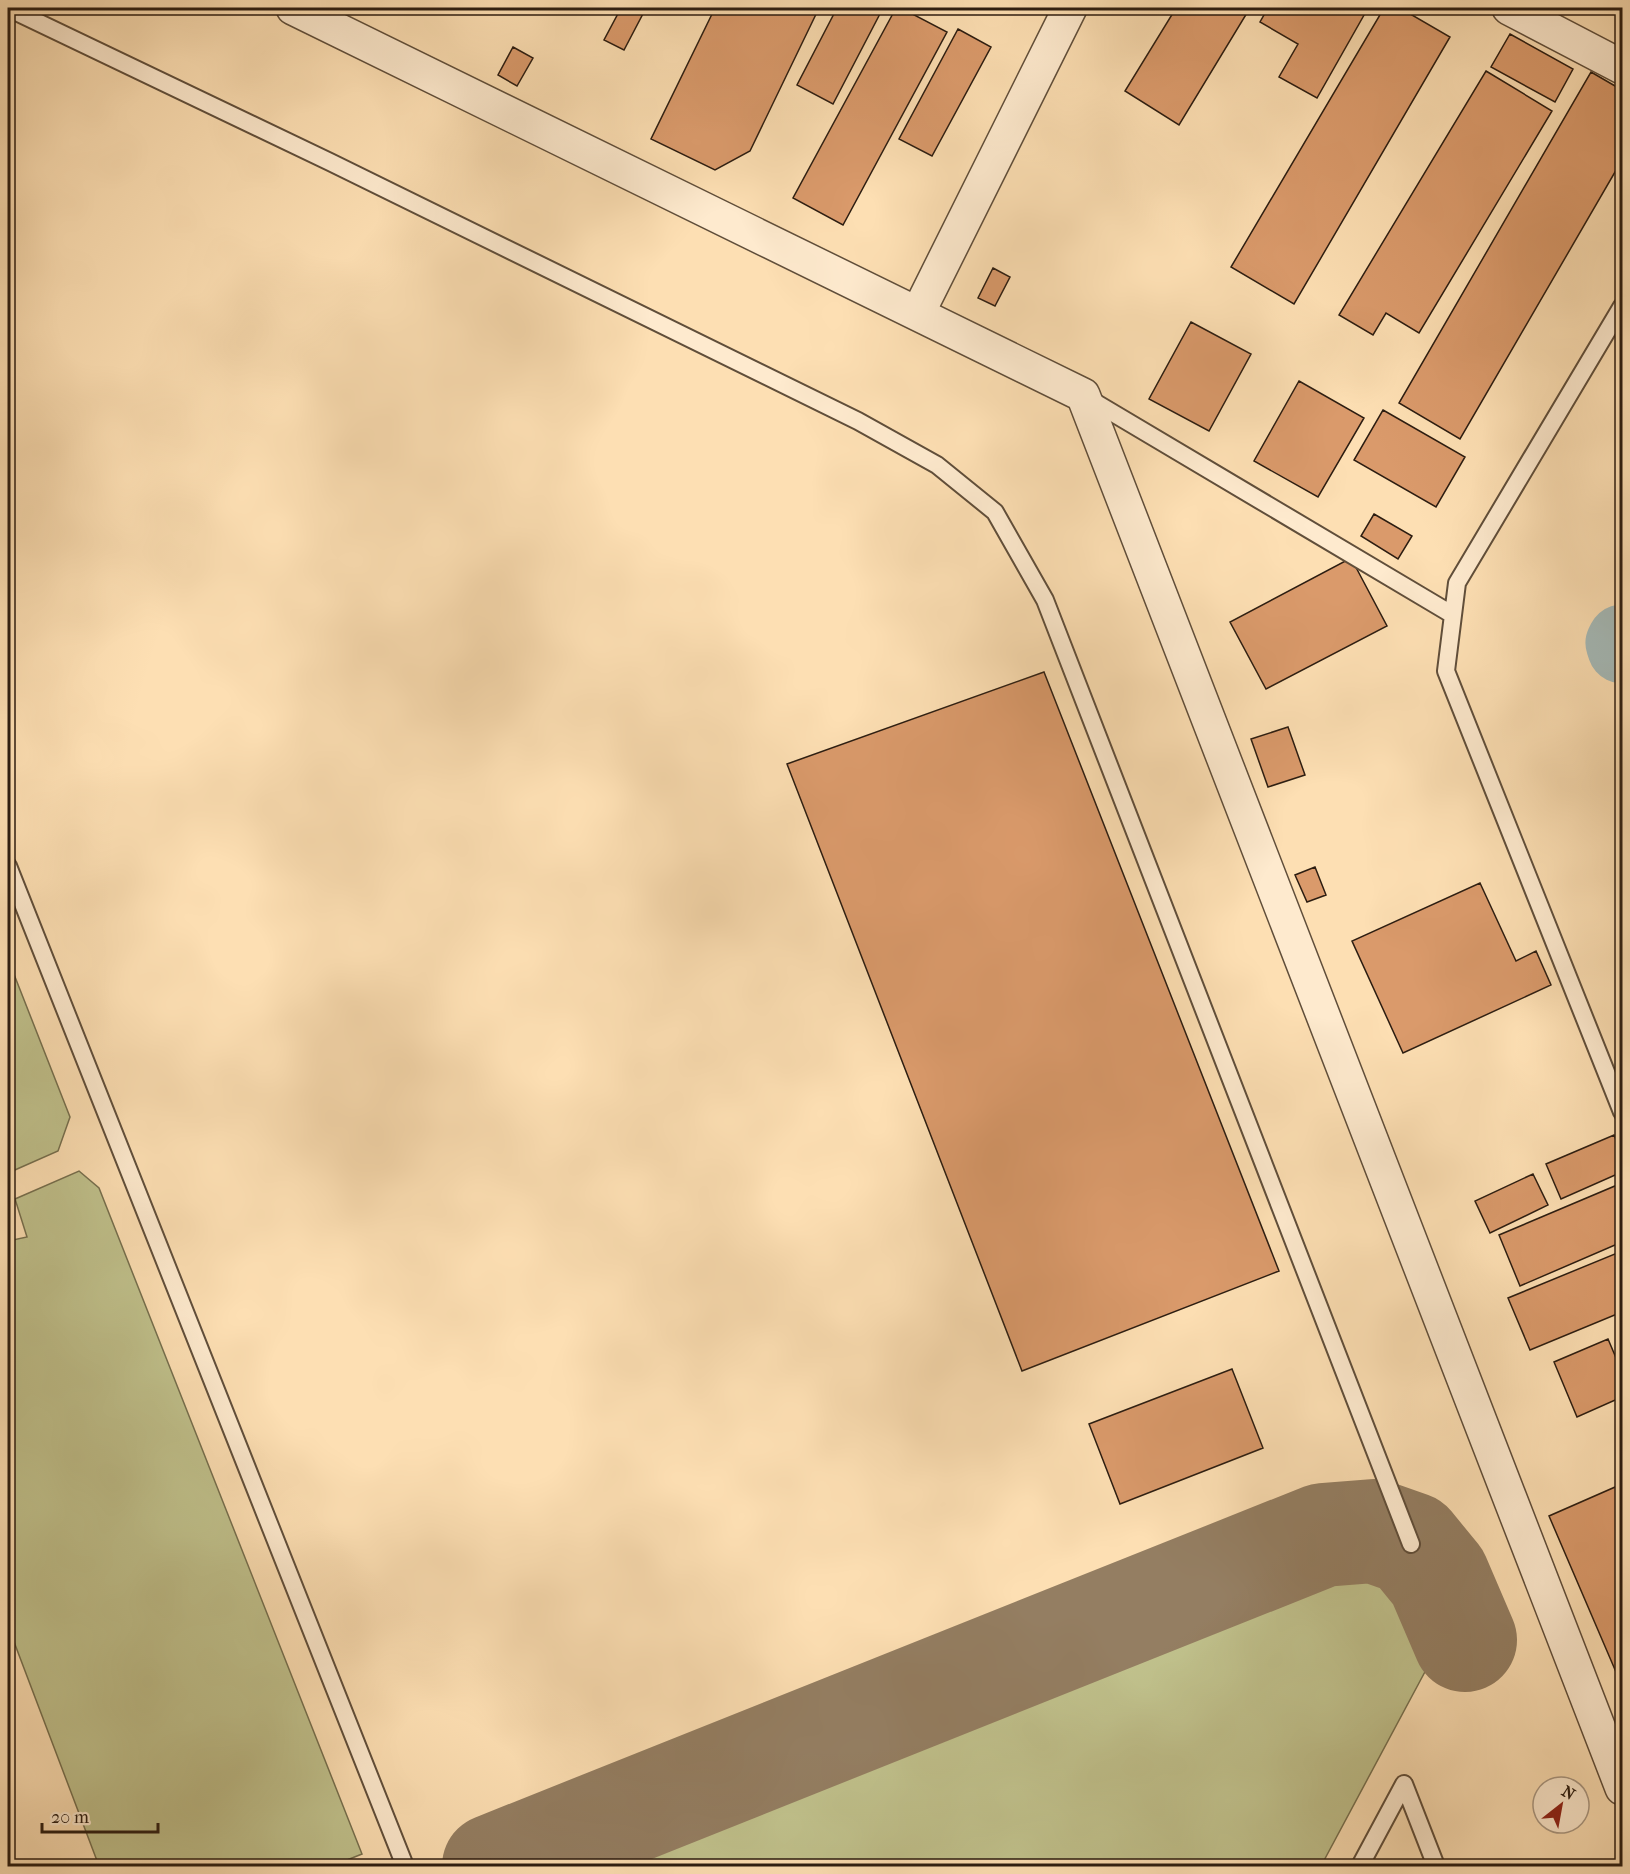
<svg xmlns="http://www.w3.org/2000/svg" width="1630" height="1874" viewBox="0 0 1630 1874" font-family="'IM FELL French Canon',serif">
<style>
.green{fill:#c0c18c;stroke:#766f4e;stroke-width:1.5}
.lines{fill:none;stroke-linecap:round;stroke-linejoin:round}
.river{stroke:#a5bab8;stroke-width:69}
.taxiway{stroke:#947e62;stroke-width:104}
.building{fill:#da9a6b;stroke:#2c1d11;stroke-width:1.5}
.service-casing{stroke:#604e3a;stroke-width:20}
.minor-casing{stroke:#604e3a;stroke-width:36}
.tertiary-casing{stroke:#604e3a;stroke-width:36}
.service{stroke:#feeace;stroke-width:16}
.minor{stroke:#feeace;stroke-width:33}
.tertiary{stroke:#feeace;stroke-width:33}
</style>
<rect width="100%" height="100%" fill="#fddfb3"/>
<filter id="stains"><feTurbulence type="fractalNoise" baseFrequency=".00333" numOctaves="4"/><feColorMatrix values="0 0 0 0 .2 0 0 0 0 .09 0 0 0 0 .02 0 0 0 .5 -.17"/></filter>
<radialGradient id="worn" r=".72"><stop offset=".6" stop-color="#630" stop-opacity="0"/><stop offset="1" stop-color="#630" stop-opacity=".3"/></radialGradient>
<path class="green" d="M8 959 70 1117 58 1151 8 1173Z
M79 1171 99 1188 362 1854 332 1866H99L8 1626V1241L27 1237 15 1199Z
M1341 1578 1378 1584 1402 1602 1427 1668 1321 1866H616Z"/>
<g class="lines">
<path class="river" d="M1622 639 1620 643 1622 649"/>
<path class="taxiway" d="M494 1866 1323 1535 1374 1531 1411 1544 1438 1577 1465 1640"/>
</g>
<path class="building" d="M621 8H646L624 50 604 40Z
M715 8H819L750 151 715 170 651 139Z
M837 8H883L833 104 797 85Z
M896 8H901L947 32 843 225 793 198Z
M1176 8H1250L1179 125 1125 91Z
M1268 8H1368L1317 98 1279 77 1298 44 1260 22Z
M1384 8H1400L1450 37 1294 304 1231 267Z
M958 29 991 47 932 156 899 139Z
M1510 34 1573 69 1555 102 1491 67Z
M513 47 533 58 517 86 498 75Z
M1486 71 1552 111 1419 333 1386 313 1373 335 1339 315Z
M1591 72 1622 90V160L1460 439 1399 403Z
M993 268 1010 277 995 306 978 298Z
M1191 322 1251 354 1209 431 1149 399Z
M1299 381 1364 418 1318 497 1254 461Z
M1383 410 1465 457 1436 507 1354 460Z
M1374 514 1412 536 1398 559 1361 536Z
M1351 558 1387 626 1266 689 1230 622Z
M1044 672 1279 1271 1022 1371 787 764Z
M1288 727 1305 775 1268 787 1251 739Z
M1315 867 1326 895 1307 902 1295 875Z
M1480 883 1516 961 1536 951 1551 985 1403 1053 1352 941Z
M1614 1135 1622 1154V1172L1561 1199 1546 1164Z
M1533 1174 1548 1205 1490 1233 1475 1201Z
M1622 1183V1242L1520 1286 1499 1235Z
M1622 1251V1312L1530 1350 1508 1298Z
M1608 1339 1622 1372V1397L1577 1417 1554 1362Z
M1232 1369 1263 1448 1120 1504 1089 1424Z
M1622 1484V1686L1549 1516Z"/>
<g class="lines">
<g class="service-casing">
<path id="service" d="M8 8 330 162 858 421 937 465 995 512 1045 600 1411 1544
M1622 306 1457 583 1446 671 1622 1112
M1086 397 1453 615
M8 866 405 1866
M1360 1866 1404 1784 1436 1866"/>
</g>
<g class="minor-casing">
<path id="minor" d="M293 8 1083 395 1622 1788
M1509 8 1622 67"/>
</g>
<g class="tertiary-casing">
<path id="tertiary" d="M918 313 1070 8"/>
</g>
<use href="#service" class="service"/>
<use href="#minor" class="minor"/>
<use href="#tertiary" class="tertiary"/>
</g>
<rect width="1630" height="1874" fill="none" stroke="#fddfb3" stroke-width="30"/>
<rect x="9" y="9" width="1612" height="1856" fill="none" stroke="#2c1d11" stroke-width="3"/>
<rect x="15" y="15" width="1600" height="1844" fill="none" stroke="#2c1d11" stroke-width="1.5"/>
<g transform="translate(1561 1805) rotate(31)"><circle r="28" fill="#feeace" stroke="#aa9882" stroke-width="1.5"/>
<path d="M0-4.5L10 22L0 15L-10 22Z" fill="#8f2418"/>
<text y="-9" font-size="16" font-weight="bold" text-anchor="middle" fill="#2c1d11">N</text>
</g>
<path d="M42 1823v9h116v-9" fill="none" stroke="#2c1d11" stroke-width="3"/>
<text x="51" y="1823" font-size="18" fill="#2c1d11" stroke="#feeace" stroke-width="4.5" paint-order="stroke">20 m</text>
<rect width="100%" height="100%" filter="url(#stains)"/>
<rect width="100%" height="100%" fill="url(#worn)"/>
</svg>
